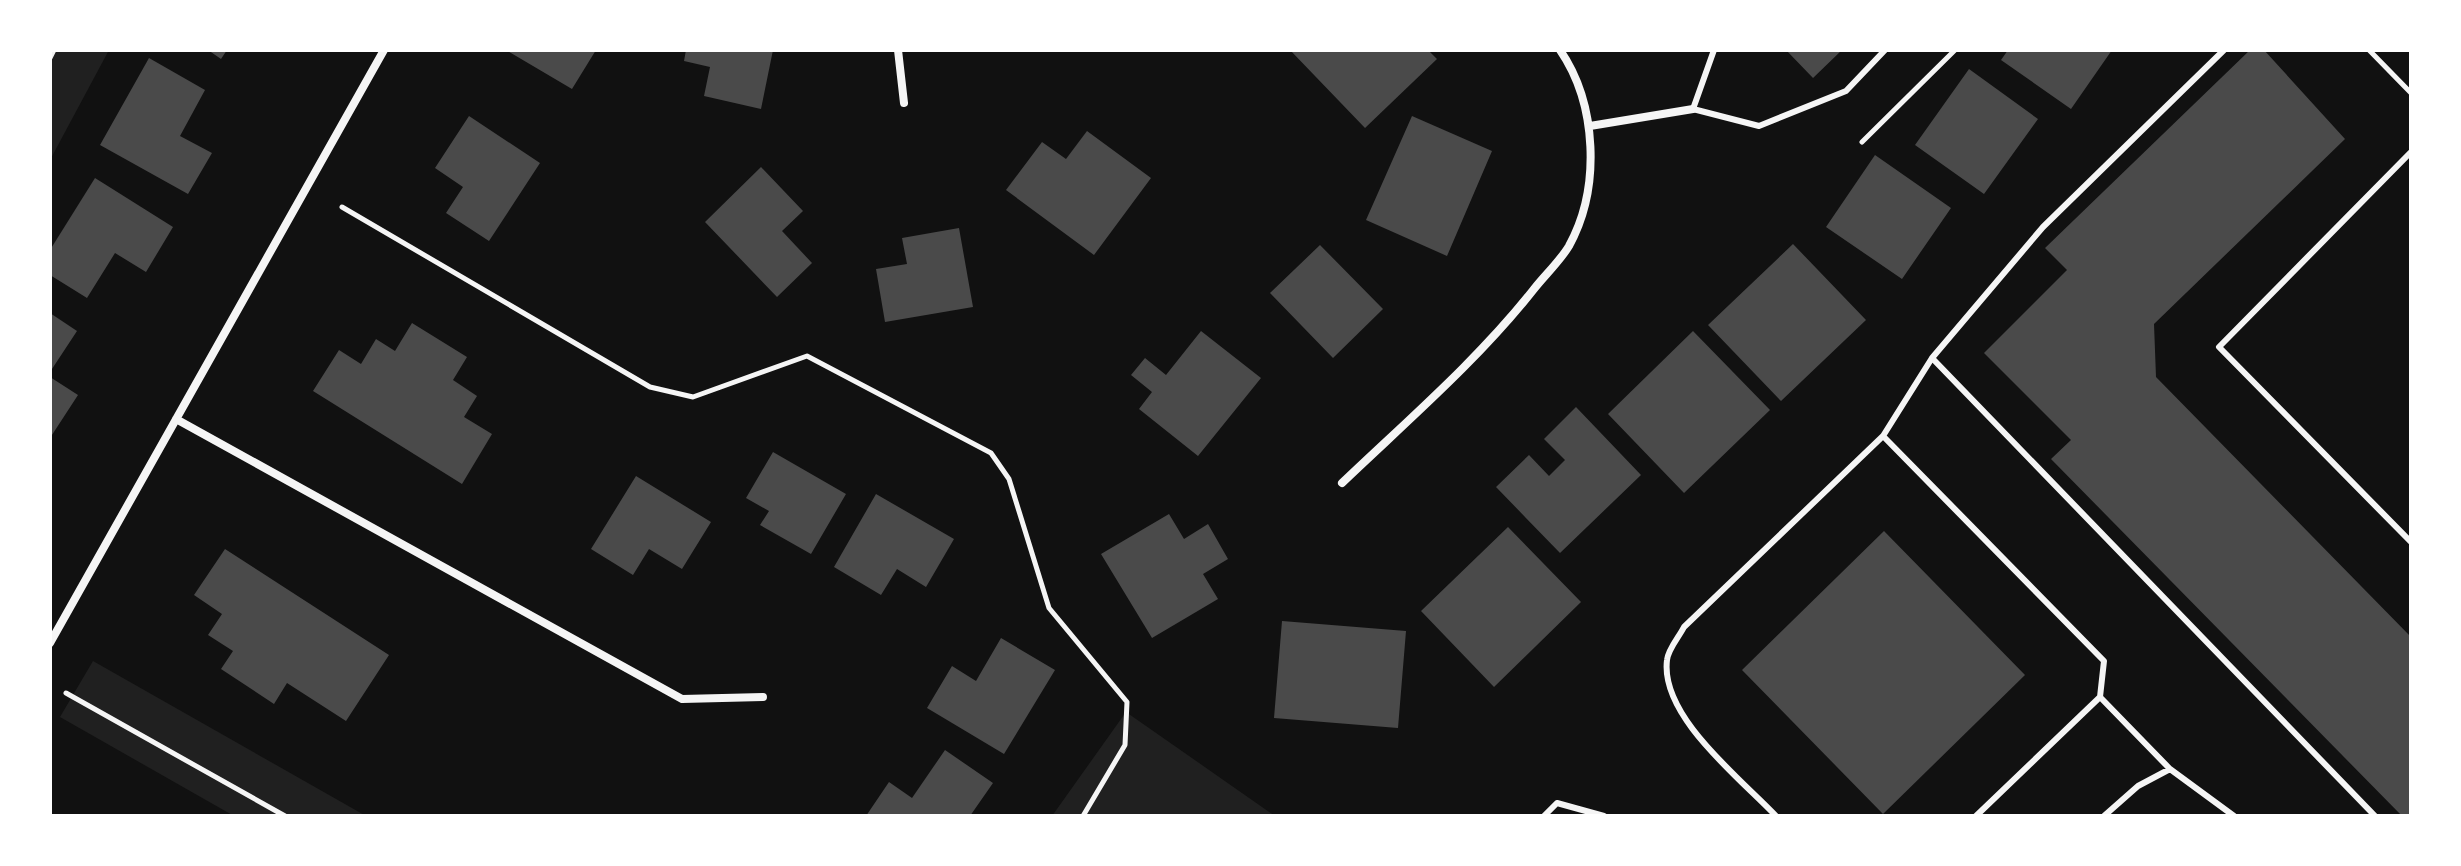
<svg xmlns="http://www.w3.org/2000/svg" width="2461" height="866" viewBox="0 0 2461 866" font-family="'Asap Condensed',sans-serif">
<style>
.green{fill:#202020}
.building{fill:#4a4a4a}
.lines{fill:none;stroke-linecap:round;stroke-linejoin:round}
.path{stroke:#f5f5f5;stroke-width:5}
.service{stroke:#f5f5f5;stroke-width:6}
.minor{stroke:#f5f5f5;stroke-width:8}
</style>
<rect width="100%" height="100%" fill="#111"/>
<path class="green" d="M50 50H109L50 160Z
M93 661 366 816H234L60 717Z
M1126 712 1275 816H1052Z"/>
<path class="building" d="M208 50H227L221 59Z
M506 50H596L572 89Z
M686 50H773L761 109 704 96 710 67 684 61Z
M1290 50H1428L1437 59 1365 128Z
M1786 50H1842L1813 78Z
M2008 50H2112L2071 109 2001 60Z
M2250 50H2264L2345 139 2154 324 2156 377 2411 637V816H2402L2051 459 2071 440 1984 353 2067 270 2045 248Z
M149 58 205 90 180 136 212 153 188 194 100 145Z
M1969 69 2038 119 1984 194 1915 145Z
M469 116 540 163 489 241 446 213 463 187 435 168Z
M1412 116 1492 151 1447 256 1366 220Z
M1087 131 1151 178 1094 255 1006 190 1042 142 1066 159Z
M1875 155 1951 208 1902 279 1826 227Z
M761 167 803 211 782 231 812 263 777 297 705 222Z
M95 178 173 227 146 272 115 253 87 298 50 275V250Z
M959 228 973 307 885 322 876 269 907 264 902 238Z
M1793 244 1866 320 1781 401 1708 325Z
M1320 245 1383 309 1333 358 1270 293Z
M50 313 77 331 50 372Z
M412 323 467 357 453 380 477 396 464 417 492 434 462 484 313 391 339 350 361 364 376 339 395 351Z
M1201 331 1261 378 1198 456 1139 409 1152 392 1131 375 1145 358 1166 375Z
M1693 331 1770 410 1684 493 1608 414Z
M50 377 78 395 50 438Z
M1576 407 1641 475 1560 553 1496 487 1529 455 1549 476 1565 460 1544 439Z
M773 452 846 494 811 554 760 525 769 511 746 498Z
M636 476 711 522 682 569 649 549 633 575 591 549Z
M876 494 954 539 926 587 897 569 881 595 834 567Z
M1169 514 1184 539 1208 524 1228 559 1203 574 1218 599 1152 638 1101 554Z
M1508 527 1581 602 1494 687 1421 611Z
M1884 531 2025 675 1883 814 1742 670Z
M225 549 389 655 346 721 287 683 274 704 221 669 233 651 208 635 222 614 194 595Z
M1282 621 1406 631 1398 728 1274 718Z
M1001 638 1055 670 1004 754 927 708 952 666 976 681Z
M945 750 993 783 970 816H866L889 782 912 798Z"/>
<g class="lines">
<path class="path" d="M2369 50 2411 93
M50 58 54 50
M1862 142 1955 50
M342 207 650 387 693 397 807 356 991 453 1009 479 1049 608 1127 702 1125 745 1083 816
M66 693 285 816"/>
<path class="service" d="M1714 50 1693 109 1759 126 1846 91 1885 50
M2224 50 2043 227 1932 358 2375 816
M2411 152 2219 347 2411 542
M1883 436 1932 358
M2100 697 2170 769
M1544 816 1557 803 1604 816
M1776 816C1740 778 1660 716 1667 660 1668 649 1679 637 1684 627L1883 436 2104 661 2100 697 1976 816
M2104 816 2138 786 2170 769 2234 816"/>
<path class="minor" d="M898 50 904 103
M1590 126 1693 109
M176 419 682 699 763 697
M1342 483C1408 420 1478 360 1534 289 1545 275 1560 261 1569 246 1601 188 1597 104 1560 50
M50 643 384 50"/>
</g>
<rect width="2461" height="866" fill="none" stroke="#ffffff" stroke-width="104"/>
</svg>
